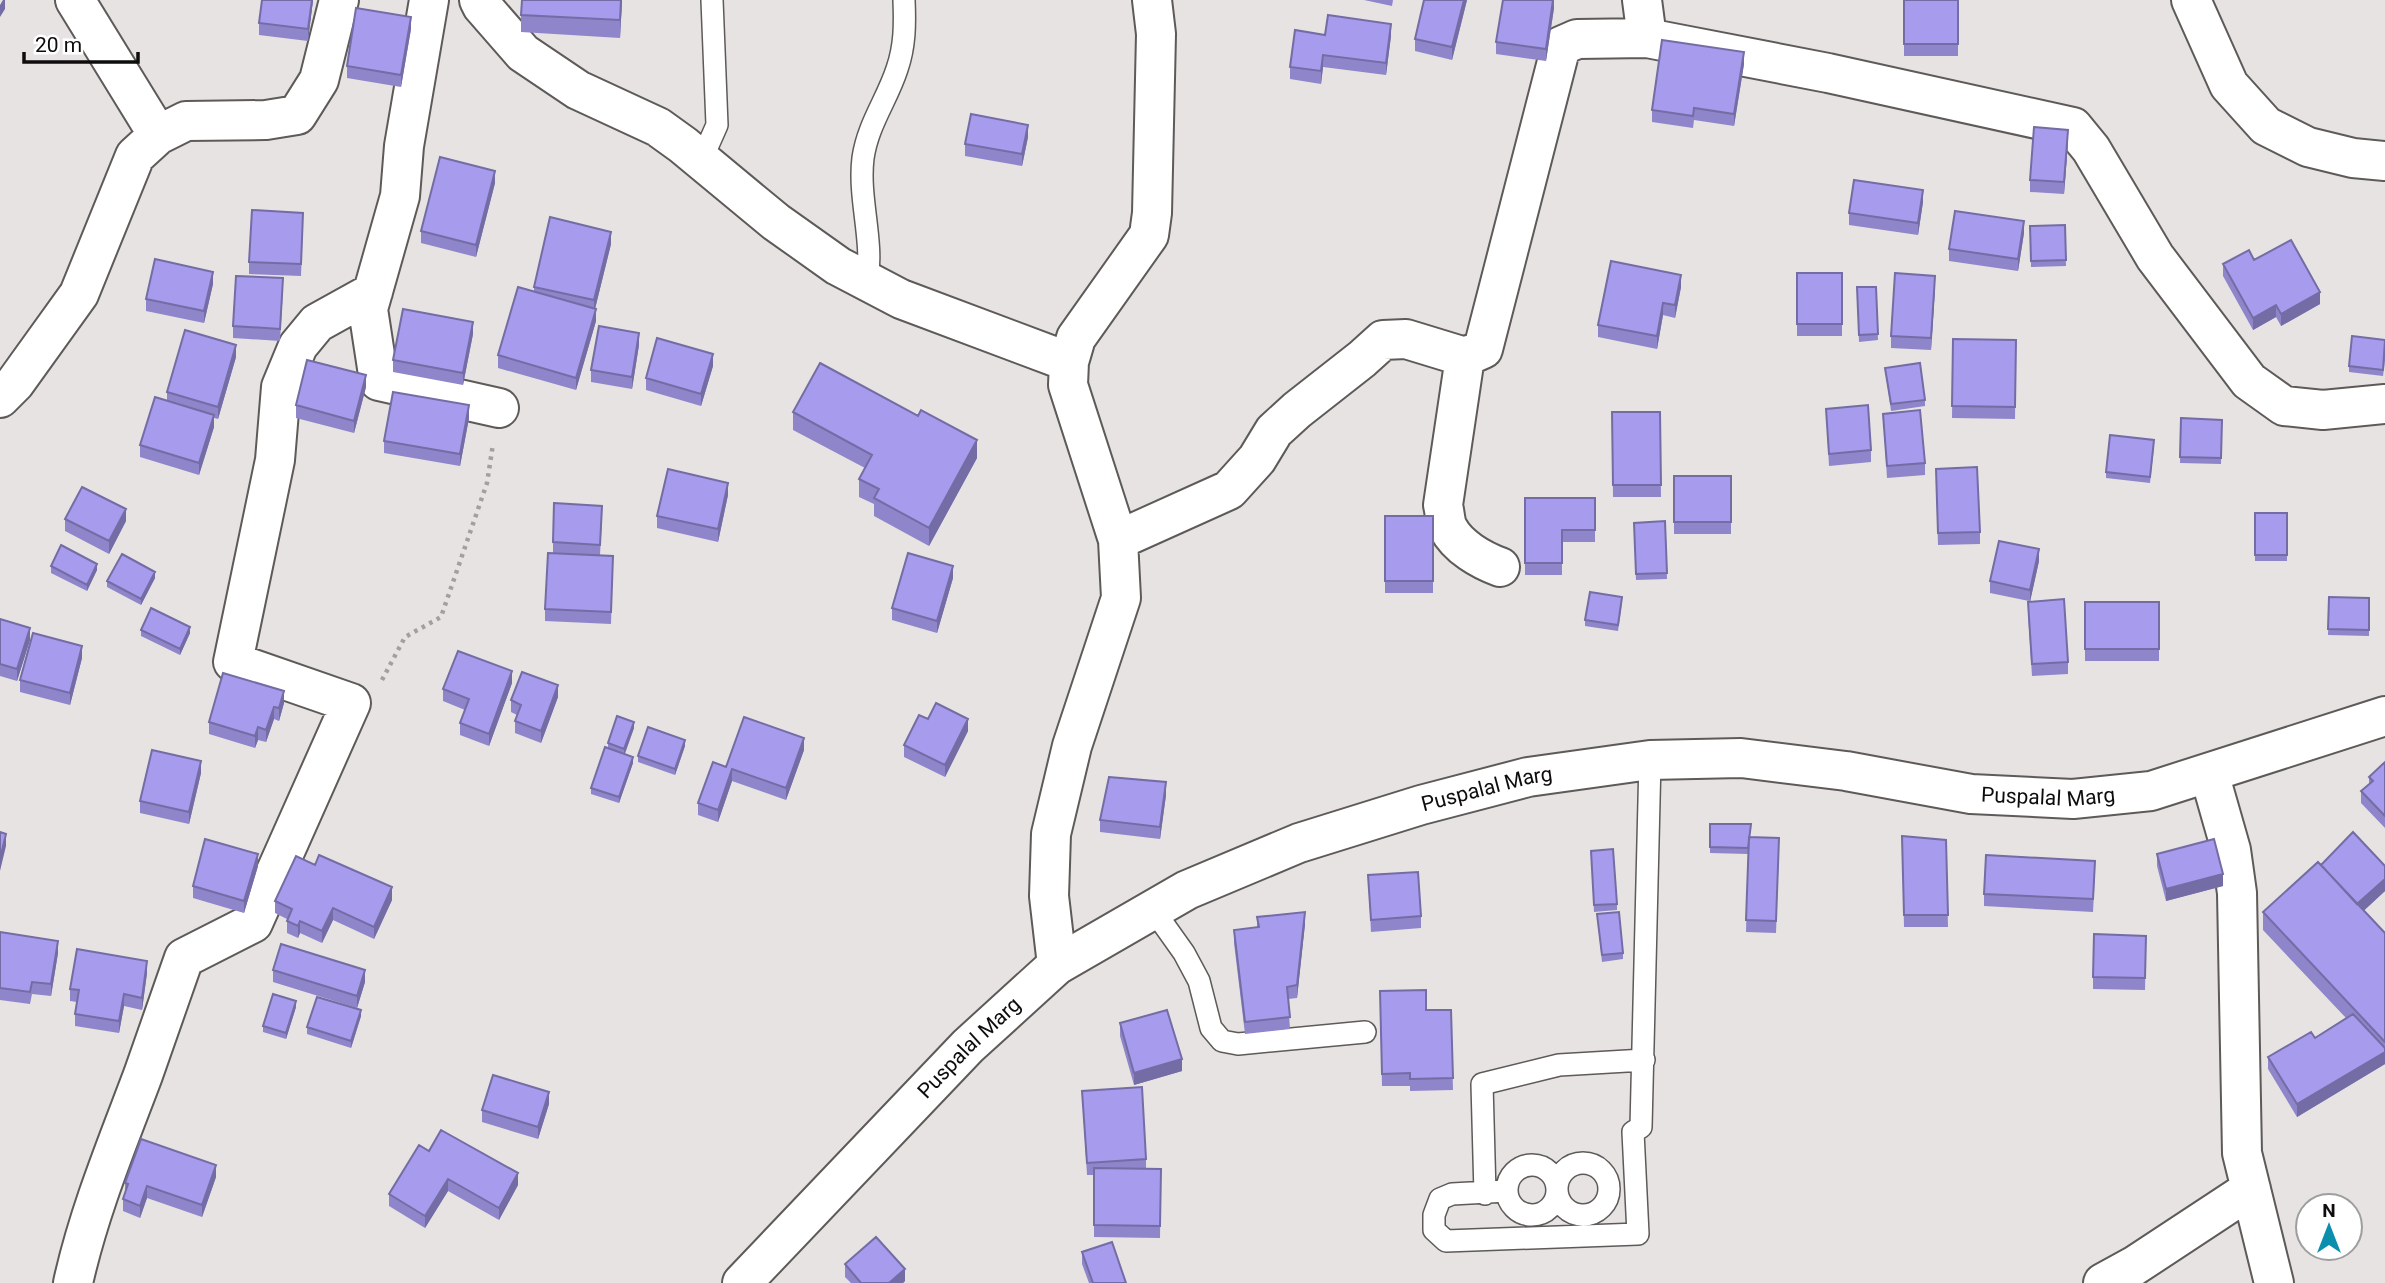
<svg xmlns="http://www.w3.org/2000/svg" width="2385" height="1283" viewBox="0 0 2385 1283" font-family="Roboto,sans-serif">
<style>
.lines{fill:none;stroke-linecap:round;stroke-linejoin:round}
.service-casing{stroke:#5d5a58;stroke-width:24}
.minor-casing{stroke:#5d5a58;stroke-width:42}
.primary-casing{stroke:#5d5a58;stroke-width:42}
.path{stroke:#a29f9e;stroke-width:4.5;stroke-dasharray:3.5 5;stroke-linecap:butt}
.service{stroke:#fff;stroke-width:21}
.minor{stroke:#fff;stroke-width:38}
.primary{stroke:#fff;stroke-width:38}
.wall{fill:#8f85cb}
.shaded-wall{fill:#746ca5}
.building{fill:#a69bec;stroke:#746ca5;stroke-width:2}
.labels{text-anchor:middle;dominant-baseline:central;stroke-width:6;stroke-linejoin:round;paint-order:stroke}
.street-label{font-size:21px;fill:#0e0d0c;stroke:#fff}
</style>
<rect width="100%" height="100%" fill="#e7e3e2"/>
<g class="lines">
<g class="service-casing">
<path id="service" d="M701 161 717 125 712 0
M867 281C874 240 858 199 863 158 868 124 887 100 897 69 905 46 905 24 904 0
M1152 908 1184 953 1199 981 1211 1028 1222 1041 1238 1044 1365 1032
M1557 1189a26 26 0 1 1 52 0a26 26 0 1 1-52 0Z
M1507 1190a25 25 0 1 1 50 0a25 25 0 1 1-50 0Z
M1507 1191 1452 1194 1440 1199 1434 1215V1230L1446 1241 1638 1234 1633 1132 1641 1127 1650 760
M1485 1194 1482 1084 1559 1065 1644 1060"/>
</g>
<g class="minor-casing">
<path id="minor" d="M75 0 158 135
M429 0 404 146 400 196 368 309 379 381 499 408
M479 0 482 6 523 53 578 90 658 127 683 145 776 222 838 266 901 299 1069 362
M1642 0 1647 38 1828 73 2073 127 2091 149 2155 257 2249 381 2284 406 2323 410 2385 404
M2191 0 2229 85 2266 126 2308 147 2353 158 2385 161
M1465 357 1483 349 1561 46 1577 39 1647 38
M0 398 15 383 79 294 135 156 158 135 186 121 266 120 297 115 319 80 339 0
M1118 540 1229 490 1257 459 1274 431 1297 410 1362 359 1383 340 1406 339 1465 357 1443 505C1445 513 1445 522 1448 528 1458 547 1481 560 1500 567
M2209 773 2231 850 2237 893 2242 1153 2274 1283
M1057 965 1049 896 1051 834 1072 746 1121 598 1118 540 1068 385 1069 362 1076 338 1149 235 1152 213 1156 34 1152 0
M73 1283C89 1211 117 1144 143 1075 157 1036 170 997 184 958L253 923 351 703 233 662 275 460 281 387 298 346 317 323 373 292
M2103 1283 2134 1266 2251 1189"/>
</g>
<g class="primary-casing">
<g id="primary">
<path id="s1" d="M742 1283 968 1046 1057 965 1187 890 1299 843 1421 805 1528 777 1650 760 1741 758 1846 771 1971 794 2073 799 2151 791 2385 716"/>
</g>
</g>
<path class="path" d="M382 680 405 637 441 617 487 483 493 444"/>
<use href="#service" class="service"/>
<use href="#minor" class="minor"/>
<use href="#primary" class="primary"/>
</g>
<path class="wall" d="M262 0H313L308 41 259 35V23Z
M622 0 620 38 521 32V15Z
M1364 0H1393L1392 6Z
M1467 0 1452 60 1415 51V39Z
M1554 0V8L1546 61 1496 54V42Z
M1904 0H1958V56H1904Z
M411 29 401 87 347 78V66Z
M1325 35 1391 36 1386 75 1323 67 1321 84 1290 79V67Z
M1744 64 1734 126 1694 120 1693 128 1652 122V110Z
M1028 137 1022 166 965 156V144Z
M2068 142 2064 194 2030 192V180Z
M495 183 476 257 421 243V231Z
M1923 202 1918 235 1849 225V213Z
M303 225 301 276 249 274V262Z
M2065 225 2066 266 2031 267 2030 226Z
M2024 233 2018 271 1949 261V249Z
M611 244 595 309 596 321 576 390 498 368V355L534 291V287Z
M2254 260 2320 304 2281 326 2276 317 2253 330 2223 276V264Z
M1797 273H1842V336H1797Z
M213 284 204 323 146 311V299Z
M1681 287 1675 318 1663 315 1657 349 1598 337V325Z
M1857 287H1876L1878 340 1859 342Z
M1935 288 1931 350 1891 348V336Z
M283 290 280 341 233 338V326Z
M473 334 463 385 393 372V360Z
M1953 339 2016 340 2015 419 1952 418Z
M2385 340V360L2383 376 2349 372V366Z
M639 345 632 389 591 382V370Z
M236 357 218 419 214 418V427L199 475 140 457V445L167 400V392Z
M713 366 701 406 646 390V378Z
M1885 368 1925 400V406L1891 411Z
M366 387 354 433 296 418V405Z
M1826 409 1871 450V462L1829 466Z
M793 412 918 416 977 458 929 546 874 516V504L859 497V479L865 468 793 430Z
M1612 412H1660L1661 497H1613Z
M1883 414 1925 463V475L1887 478Z
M469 418 460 466 384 453V441Z
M2181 418 2222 420 2221 464 2180 463Z
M2154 447 2150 483 2106 478V472Z
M1674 476H1731V534H1674Z
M1936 481 1980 532V544L1938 545Z
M728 495 718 542 657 528V516Z
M1525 498H1595V542H1562V575H1525Z
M2255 513H2287V561H2255Z
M1385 516H1433V593H1385Z
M602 518 600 555 613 556 611 624 545 621V609L553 553V542Z
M65 519 126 521 109 554 65 531Z
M1665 521 1667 579 1636 580 1634 523Z
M2039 561 2030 601 2068 662V674L2032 676 2028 614V602L2029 601 1990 593V581Z
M51 566 97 570 87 591 51 573Z
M155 578 141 605 107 587V581Z
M953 578 937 633 892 620V608Z
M2329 597 2369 598V636L2328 635Z
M2085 602H2159V661H2085Z
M1622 603 1618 631 1585 626V620Z
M0 619 30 640 17 681 0 676Z
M141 630 190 633 180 655 141 636Z
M82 658 70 705 20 692V680Z
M512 683 489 746 460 735V723L465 710 443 701V689Z
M558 697 541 743 515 733V721L517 715 511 712V700Z
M284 703 279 721 274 719 266 742 258 740 255 748 209 734V722Z
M928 719 968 731 945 777 904 757V745Z
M634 728 625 754 633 763 619 803 591 794V788L608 748V743Z
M685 746 675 775 638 762V756Z
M804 750 786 800 732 781 718 822 698 815V803L726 767Z
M2385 762V828L2361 803V791L2369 784V777Z
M201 773 189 824 140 813V801Z
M1166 795 1160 839 1100 832V820Z
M1710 824 1750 837 1779 850 1776 933 1746 932 1748 854 1710 853Z
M1902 836 1946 840 1948 927H1904Z
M1591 851 1617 904V910L1594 912Z
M2157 854 2223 886 2166 901 2157 866Z
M2321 865 2385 866V891L2364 910 2385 933V1064L2297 1117 2268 1069V1057L2315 1038 2346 1018 2263 930V912Z
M258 866 244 913 193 898V886Z
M2095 873 2093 912 1984 906V894Z
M1368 875 1421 916V928L1371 932Z
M392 900 374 939 333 920 322 943 300 933 298 938 287 933V919L275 913V901Z
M1597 914 1623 953V959L1602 962Z
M1257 917 1305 924 1297 998 1288 999 1290 1029 1245 1034 1234 943V930L1257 927Z
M0 932 58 953 51 996 32 994 30 1004 0 1000Z
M2146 936 2145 990 2093 989V977Z
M273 970 365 982 357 1008 273 982Z
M147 973 142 1010 124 1006 119 1033 75 1026V1014L77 1002 70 1001V989Z
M1380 991 1426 1010H1451L1453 1090 1410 1091V1086H1382Z
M296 1007 286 1039 263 1032V1026Z
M361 1016 351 1048 307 1034V1027Z
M1120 1023 1182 1071 1134 1085 1120 1036Z
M1082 1091 1146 1159V1169H1161L1160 1238 1094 1237V1175H1087Z
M549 1104 538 1139 482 1122V1110Z
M429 1151 518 1185 499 1220 448 1191 425 1228 389 1206V1194Z
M216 1177 202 1217 147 1198 140 1218 123 1211V1199L125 1193V1183Z
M1082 1252 1126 1283H1089L1082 1264Z
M845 1264 905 1281 903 1283H851L845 1277Z"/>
<path class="shaded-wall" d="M3 0H5V9L0 17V5Z
M312 0H313L308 41V29Z
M621 0H622L620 38V20Z
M1464 0H1467L1452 60V47Z
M1553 0 1554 8 1546 61V49Z
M411 17V29L401 87V75Z
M1391 24V36L1386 75V63Z
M1744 52V64L1734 126V114Z
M1323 55V67L1321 84V71Z
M1028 125V137L1022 166V154Z
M2068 130V142L2064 194V182Z
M495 171V183L476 257V245Z
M1923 190V202L1918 235V223Z
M2024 221V233L2018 271V259Z
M611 232V244L594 313V300Z
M213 272V284L204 323V311Z
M1681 275V287L1675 318V305Z
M1935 276V288L1931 350V338Z
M2320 292V304L2281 326V314Z
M1663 303V315L1657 349V336Z
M2276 305V317L2253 330V318Z
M596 309V321L576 390V378Z
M473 322V334L463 385V373Z
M639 333V345L632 389V377Z
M236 345V357L218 419V407Z
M713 354V366L701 406V394Z
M366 375V387L354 433V421Z
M469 405V418L460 466V454Z
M214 415V427L199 475V463Z
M977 440V458L929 546V528Z
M728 483V495L718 542V529Z
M126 509V521L109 554V541Z
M2039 549V561L2030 602V590Z
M97 564V570L87 591V585Z
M953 566V578L937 633V621Z
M155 572V578L141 605V599Z
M190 627V633L180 655V649Z
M30 628V640L17 681V669Z
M82 646V658L70 705V693Z
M512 671V683L489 746V734Z
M558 685V697L541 743V731Z
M284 691V703L279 721V708Z
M274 707V719L266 742V730Z
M968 719V731L945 777V765Z
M634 722V728L624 755V749Z
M258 727V740L255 748V736Z
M804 738V750L786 800V788Z
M685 740V746L675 775V769Z
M633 757V763L619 803V797Z
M201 761V773L189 824V812Z
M732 769V781L718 822V810Z
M1166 782V795L1160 839V827Z
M6 834V846L0 871V859Z
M258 854V866L244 913V901Z
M2223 874V886L2166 901V889Z
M2385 879V891L2355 919V906Z
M392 887V900L374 939V927Z
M333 908V920L322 943V931Z
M1305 912V924L1297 998V985Z
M300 921V933L298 938V926Z
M58 941V953L51 996V984Z
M147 961V973L142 1010V998Z
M365 970V982L357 1008V996Z
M124 994V1006L119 1033V1021Z
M296 1001V1007L286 1039V1033Z
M361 1010V1016L351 1048V1041Z
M2385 1052V1064L2297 1117V1104Z
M1182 1059V1071L1134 1085V1073Z
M549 1092V1104L538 1139V1127Z
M216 1165V1177L202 1217V1205Z
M518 1173V1185L499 1220V1208Z
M448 1179V1191L425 1228V1216Z
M147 1186V1198L140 1218V1206Z
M905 1269V1281L903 1283H889Z"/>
<path class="building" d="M262 0H312L308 29 259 23Z
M522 0H621L620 20 521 15Z
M1424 0H1464L1452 47 1415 39Z
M1503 0H1553L1546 49 1496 42Z
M1904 0H1958V44H1904Z
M356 8 411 17 401 75 347 66Z
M1328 15 1391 24 1386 63 1323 55 1321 71 1290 67 1295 30 1325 35Z
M1662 40 1744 52 1734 114 1694 108 1693 116 1652 110Z
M971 114 1028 125 1022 154 965 144Z
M2034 127 2068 130 2064 182 2030 180Z
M440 157 495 171 476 245 421 231Z
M1854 180 1923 190 1918 223 1849 213Z
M252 210 303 213 301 264 249 262Z
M1955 211 2024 221 2018 259 1949 249Z
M550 217 611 232 594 300 534 287Z
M2065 225 2066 260 2031 261 2030 226Z
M2291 240 2320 292 2281 314 2276 305 2253 318 2223 264 2249 250 2254 260Z
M155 259 213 272 204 311 146 299Z
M1611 261 1681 275 1675 305 1663 303 1657 336 1598 325Z
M1797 273H1842V324H1797Z
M1895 273 1935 276 1931 338 1891 336Z
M236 276 283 278 280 329 233 326Z
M518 287 596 309 576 378 498 355Z
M1857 287H1876L1878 334 1859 335Z
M403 309 473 322 463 373 393 360Z
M599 326 639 333 632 377 591 370Z
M185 330 236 345 218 407 167 392Z
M2352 336 2385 340 2383 370 2349 366Z
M657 338 713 354 701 394 646 378Z
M1953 339 2016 340 2015 407 1952 406Z
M307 360 366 375 354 421 296 405Z
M820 363 918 416 921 410 977 440 929 528 874 498 879 489 859 479 872 455 793 412Z
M1920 363 1925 400 1891 404 1885 368Z
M393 392 469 405 460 454 384 441Z
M155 397 214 415 199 463 140 445Z
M1868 405 1871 450 1829 454 1826 409Z
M1920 410 1925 463 1887 466 1883 414Z
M1612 412H1660L1661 485H1613Z
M2181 418 2222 420 2221 458 2180 457Z
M2110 435 2154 440 2150 477 2106 472Z
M1977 467 1980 532 1938 533 1936 469Z
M668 469 728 483 718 529 657 516Z
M1674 476H1731V522H1674Z
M82 487 126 509 109 541 65 519Z
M1525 498H1595V530H1562V563H1525Z
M554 503 602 506 600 545 553 542Z
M2255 513H2287V555H2255Z
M1385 516H1433V581H1385Z
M1665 521 1667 573 1636 574 1634 523Z
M1999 541 2039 549 2030 590 1990 581Z
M61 545 97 564 87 585 51 566Z
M548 553 613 556 611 612 545 609Z
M908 553 953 566 937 621 892 608Z
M122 554 155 572 141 599 107 581Z
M1590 592 1622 597 1618 625 1585 620Z
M2329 597 2369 598V630L2328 629Z
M2064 599 2068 662 2032 664 2028 602Z
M2085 602H2159V649H2085Z
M151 608 190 627 180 649 141 630Z
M0 619 30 628 17 669 0 664Z
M33 633 82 646 70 693 20 680Z
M458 651 512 671 489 734 460 723 469 699 443 689Z
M522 672 558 685 541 731 515 721 521 705 511 700Z
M223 673 284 691 279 708 274 707 266 730 258 727 255 736 209 722Z
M936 703 968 719 945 765 904 745 919 715 928 719Z
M617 716 634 722 624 749 608 743Z
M744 717 804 738 786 788 732 769 718 810 698 803 713 762 726 767Z
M648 727 685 740 675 769 638 756Z
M605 747 633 757 619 797 591 788Z
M152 750 201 761 189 812 140 801Z
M2385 762V816L2361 791 2373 781 2369 777Z
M1109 777 1166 782 1160 827 1100 820Z
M1710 824H1751L1748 848 1710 847Z
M0 832 6 834 0 859Z
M2353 832 2385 866V879L2357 904 2321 865Z
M1902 836 1946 840 1948 915H1904Z
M1749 837 1779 838 1776 921 1746 920Z
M205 839 258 854 244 901 193 886Z
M2214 839 2223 874 2166 889 2157 854Z
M1613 849 1617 904 1594 905 1591 851Z
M319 855 392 887 374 927 333 908 322 931 300 921 298 926 287 921 292 909 275 901 296 856 315 865Z
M1986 855 2095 861 2093 899 1984 894Z
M2318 862 2385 933V1042L2263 912Z
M1418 872 1421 916 1371 920 1368 875Z
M1305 912 1297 985 1287 987 1290 1017 1245 1022 1234 930 1259 927 1257 917Z
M1619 912 1623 953 1602 955 1597 914Z
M0 932 58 941 51 984 32 982 30 992 0 988Z
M2094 934 2146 936 2145 978 2093 977Z
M281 944 365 970 357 996 273 970Z
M77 949 147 961 142 998 124 994 119 1021 75 1014 79 990 70 989Z
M1426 990V1010H1451L1453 1078 1410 1079V1073L1382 1074 1380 991Z
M273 994 296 1001 286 1033 263 1026Z
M317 997 361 1010 351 1041 307 1027Z
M1167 1010 1182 1059 1134 1073 1120 1023Z
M2353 1014 2385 1048V1052L2297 1104 2268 1057 2311 1032 2315 1038Z
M493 1075 549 1092 538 1127 482 1110Z
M1142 1087 1146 1159 1087 1163 1082 1091Z
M441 1130 518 1173 499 1208 448 1179 425 1216 389 1194 419 1145 429 1151Z
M141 1139 216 1165 202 1205 147 1186 140 1206 123 1199 128 1184 125 1183Z
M1094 1168 1161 1169 1160 1226 1094 1225Z
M876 1237 905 1269 889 1283H861L845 1264Z
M1112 1242 1126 1283H1093L1082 1252Z"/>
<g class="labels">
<g class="street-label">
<text stroke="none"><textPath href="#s1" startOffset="915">Puspalal Marg</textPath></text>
<text stroke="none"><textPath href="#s1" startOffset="1482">Puspalal Marg</textPath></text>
<text stroke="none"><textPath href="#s1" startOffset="327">Puspalal Marg</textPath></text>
</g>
</g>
<g transform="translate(2329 1227)"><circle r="33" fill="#ffffff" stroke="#9f9e9e" stroke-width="2"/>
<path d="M0-5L12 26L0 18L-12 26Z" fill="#0c8ead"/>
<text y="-10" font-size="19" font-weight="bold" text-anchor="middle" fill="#0e0d0c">N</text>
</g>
<path d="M24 52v10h114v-10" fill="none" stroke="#0e0d0c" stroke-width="3.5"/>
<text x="35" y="52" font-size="21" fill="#0e0d0c" stroke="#ffffff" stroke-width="5" paint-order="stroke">20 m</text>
</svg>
